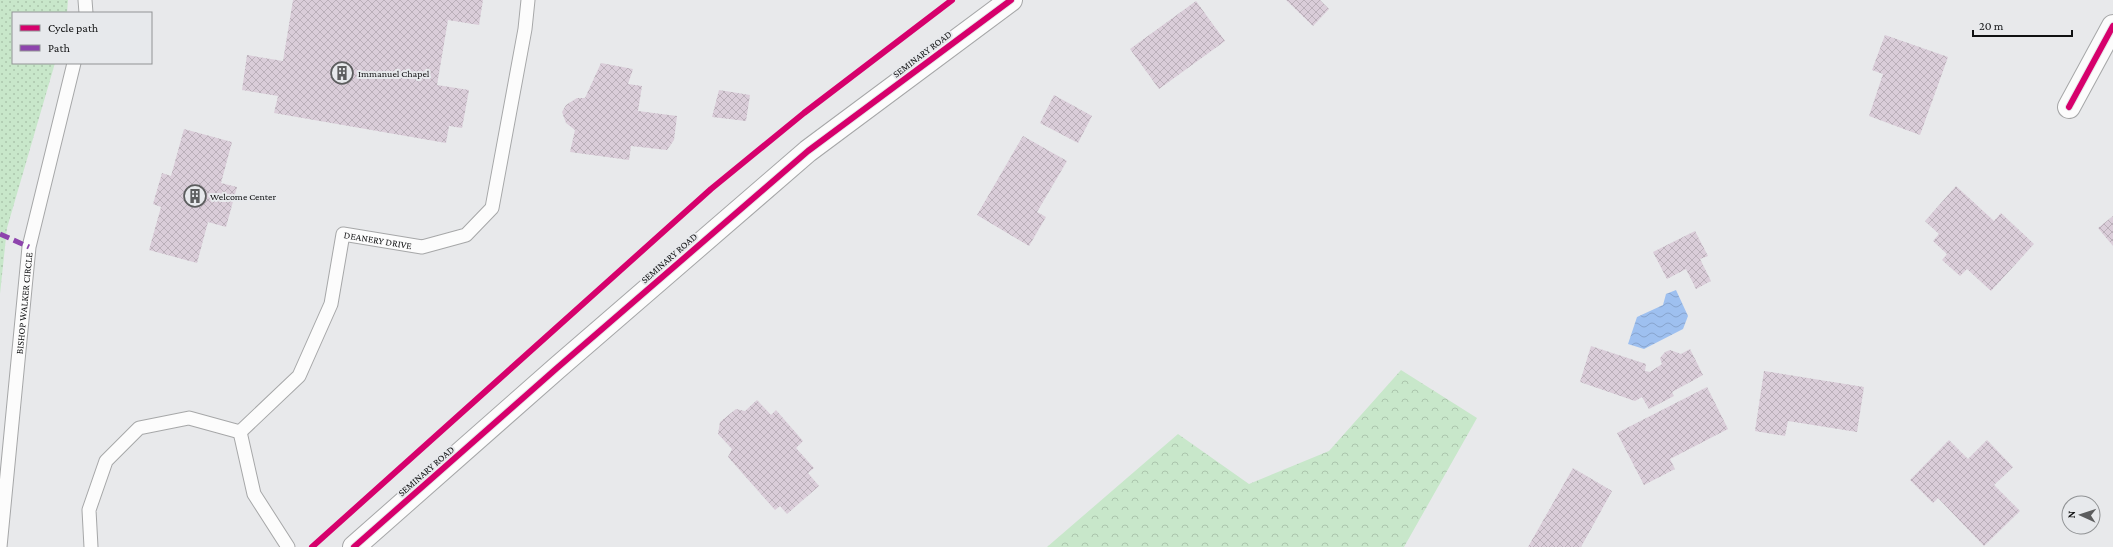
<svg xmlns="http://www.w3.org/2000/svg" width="2113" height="547" viewBox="0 0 2113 547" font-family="'Crimson Pro',serif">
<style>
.grass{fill:url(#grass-dots)}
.forest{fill:url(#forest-crowns)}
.water{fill:url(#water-waves)}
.building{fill:url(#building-cross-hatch)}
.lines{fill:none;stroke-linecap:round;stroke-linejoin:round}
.service-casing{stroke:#a6a7a8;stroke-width:15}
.minor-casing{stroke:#a6a7a8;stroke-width:24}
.secondary-casing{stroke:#a6a7a8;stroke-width:24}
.service{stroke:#fcfcfc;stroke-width:13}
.minor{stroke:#fcfcfc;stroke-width:22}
.secondary{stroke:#fcfcfc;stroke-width:22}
.quiet{stroke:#8e44ad;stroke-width:5;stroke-dasharray:10 5;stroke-linecap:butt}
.cycleway-casing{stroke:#e7e9ec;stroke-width:8}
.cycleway{stroke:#d6006c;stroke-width:6}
.labels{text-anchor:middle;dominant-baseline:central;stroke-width:4;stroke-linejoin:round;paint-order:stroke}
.street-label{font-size:10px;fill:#101112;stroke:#e7e9ec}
.poi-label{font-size:10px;fill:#101112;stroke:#e7e9ec;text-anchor:start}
</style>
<defs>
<pattern id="grass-dots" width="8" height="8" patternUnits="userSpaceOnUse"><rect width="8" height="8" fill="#c8e7ca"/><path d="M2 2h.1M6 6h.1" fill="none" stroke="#abc5ac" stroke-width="1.8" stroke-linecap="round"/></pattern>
<pattern id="forest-crowns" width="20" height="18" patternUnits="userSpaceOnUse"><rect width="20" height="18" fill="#c8e7ca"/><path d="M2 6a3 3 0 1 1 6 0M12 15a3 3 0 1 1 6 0" fill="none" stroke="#abc5ac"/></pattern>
<pattern id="water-waves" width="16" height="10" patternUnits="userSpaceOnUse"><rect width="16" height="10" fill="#9ec0f0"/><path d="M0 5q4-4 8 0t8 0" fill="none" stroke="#87a4cd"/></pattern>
<pattern id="building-cross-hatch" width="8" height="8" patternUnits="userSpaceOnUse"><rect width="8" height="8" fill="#dacdd9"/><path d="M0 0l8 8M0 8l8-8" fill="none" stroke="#baafb9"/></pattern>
</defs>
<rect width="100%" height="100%" fill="#e8e9eb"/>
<path class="grass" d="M0 0H68L67 13H13V63H55L7 228 0 294Z"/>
<path class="forest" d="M1401 370 1477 418 1404 547H1047L1178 434 1249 484 1329 451Z"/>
<path class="water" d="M1676 290 1688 316 1683 329 1644 349 1628 344 1637 317 1663 305 1666 294Z"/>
<path class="building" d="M293 0H483L479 25 448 20 437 85 469 90 462 128 449 126 446 143 274 113 278 96 242 90 247 55 283 61Z
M1286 0H1320L1329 9 1313 26Z
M1196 1 1225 41 1159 89 1130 49Z
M1885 35 1948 57 1920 135 1869 116 1883 74 1872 70Z
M601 63 633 69 628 84 642 86 638 111 677 116 674 140 667 150 631 146 629 160 570 152 575 130 566 123 562 112 566 105 577 98H585Z
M719 90 750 95 746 121 712 117Z
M1054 95 1092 116 1078 143 1040 123Z
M184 129 232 142 221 183 237 187 226 227 208 222 197 263 149 250 161 207 153 204 162 173 171 176Z
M1023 136 1067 161 1037 212 1046 217 1029 246 977 215Z
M1956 186 1994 221 2001 213 2034 244 1991 291 1967 269 1960 276 1942 260 1947 254 1933 241 1939 234 1925 221Z
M2113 216V246L2098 228Z
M1695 231 1708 256 1700 259 1711 281 1696 289 1686 269 1667 279 1653 252Z
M1591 346 1646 364 1645 371 1650 372 1662 364 1660 358 1665 352 1670 350 1681 354 1690 349 1703 375 1672 392 1674 396 1649 409 1642 397 1635 401 1580 382Z
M1764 371 1864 387 1857 432 1788 421 1785 436 1755 431Z
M1707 387 1728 429 1670 459 1675 469 1644 485 1617 433Z
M757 400 771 415 776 410 803 441 796 448 814 468 808 473 819 486 787 514 780 506 775 510 728 457 732 449 718 434 720 422 736 409 745 411Z
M1949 440 1968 459 1987 440 2013 467 1994 485 2020 511 1984 546 1938 498 1933 503 1910 480Z
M1573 468 1612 491 1581 547H1528Z"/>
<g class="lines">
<g class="service-casing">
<g id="service">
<path d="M85 0 86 13"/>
<path d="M240 432 254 494 288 547"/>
<path id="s1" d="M0 547 29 247 74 63"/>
<path id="s2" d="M91 547 89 510 106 461 139 428 189 418 240 432 299 376 331 304 343 234 422 247 466 235 492 208 525 29 528 0"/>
</g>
</g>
<g class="minor-casing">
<path id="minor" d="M2069 107 2113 26"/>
</g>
<g class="secondary-casing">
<path id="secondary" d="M354 547 557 368 808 151 1011 0"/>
</g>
<use href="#service" class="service"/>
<use href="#minor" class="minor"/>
<use href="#secondary" class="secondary"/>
<path class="quiet" d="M0 234 29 247"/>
<g class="cycleway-casing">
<path id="cycleway" d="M2069 107 2113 26
M312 547 711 189 804 113 952 0
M354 547 557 368 808 151 1011 0"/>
</g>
<use href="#cycleway" class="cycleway"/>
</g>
<defs>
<g id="building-ring" transform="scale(1.15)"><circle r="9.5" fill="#e7e9ec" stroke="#5c5d5e" stroke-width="1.5"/><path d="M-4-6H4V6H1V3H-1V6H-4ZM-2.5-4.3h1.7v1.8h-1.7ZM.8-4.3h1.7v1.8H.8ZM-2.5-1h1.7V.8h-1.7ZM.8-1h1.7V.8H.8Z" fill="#5c5d5e"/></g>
</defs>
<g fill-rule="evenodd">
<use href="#building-ring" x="342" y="73"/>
<use href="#building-ring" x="195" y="196"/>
</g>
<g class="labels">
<g class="street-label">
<text transform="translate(922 54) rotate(-37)">SEMINARY ROAD</text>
<text stroke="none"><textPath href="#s2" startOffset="506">DEANERY DRIVE</textPath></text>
<text transform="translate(669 258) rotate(-41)">SEMINARY ROAD</text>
<text stroke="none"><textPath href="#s1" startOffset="245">BISHOP WALKER CIRCLE</textPath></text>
<text transform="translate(426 471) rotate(-41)">SEMINARY ROAD</text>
</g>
<g class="poi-label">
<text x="358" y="73">Immanuel Chapel</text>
<text x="210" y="196">Welcome Center</text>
</g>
</g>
<rect x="12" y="12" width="140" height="52" fill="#e7e9ec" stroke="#919395"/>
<rect x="20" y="25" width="20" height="6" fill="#d6006c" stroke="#919395"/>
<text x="48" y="32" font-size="12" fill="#101112">Cycle path</text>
<rect x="20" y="45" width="20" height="6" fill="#8e44ad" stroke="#919395"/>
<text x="48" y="52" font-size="12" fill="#101112">Path</text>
<g transform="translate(2081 515) rotate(273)"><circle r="19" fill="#e7e9ec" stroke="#919395"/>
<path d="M0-3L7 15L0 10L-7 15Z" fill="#5c5d5e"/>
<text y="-6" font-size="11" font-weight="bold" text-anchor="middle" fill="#101112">N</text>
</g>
<path d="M1973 30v6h99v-6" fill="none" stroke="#101112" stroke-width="2"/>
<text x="1979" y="30" font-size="12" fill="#101112" stroke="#e7e9ec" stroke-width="3" paint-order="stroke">20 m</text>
</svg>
